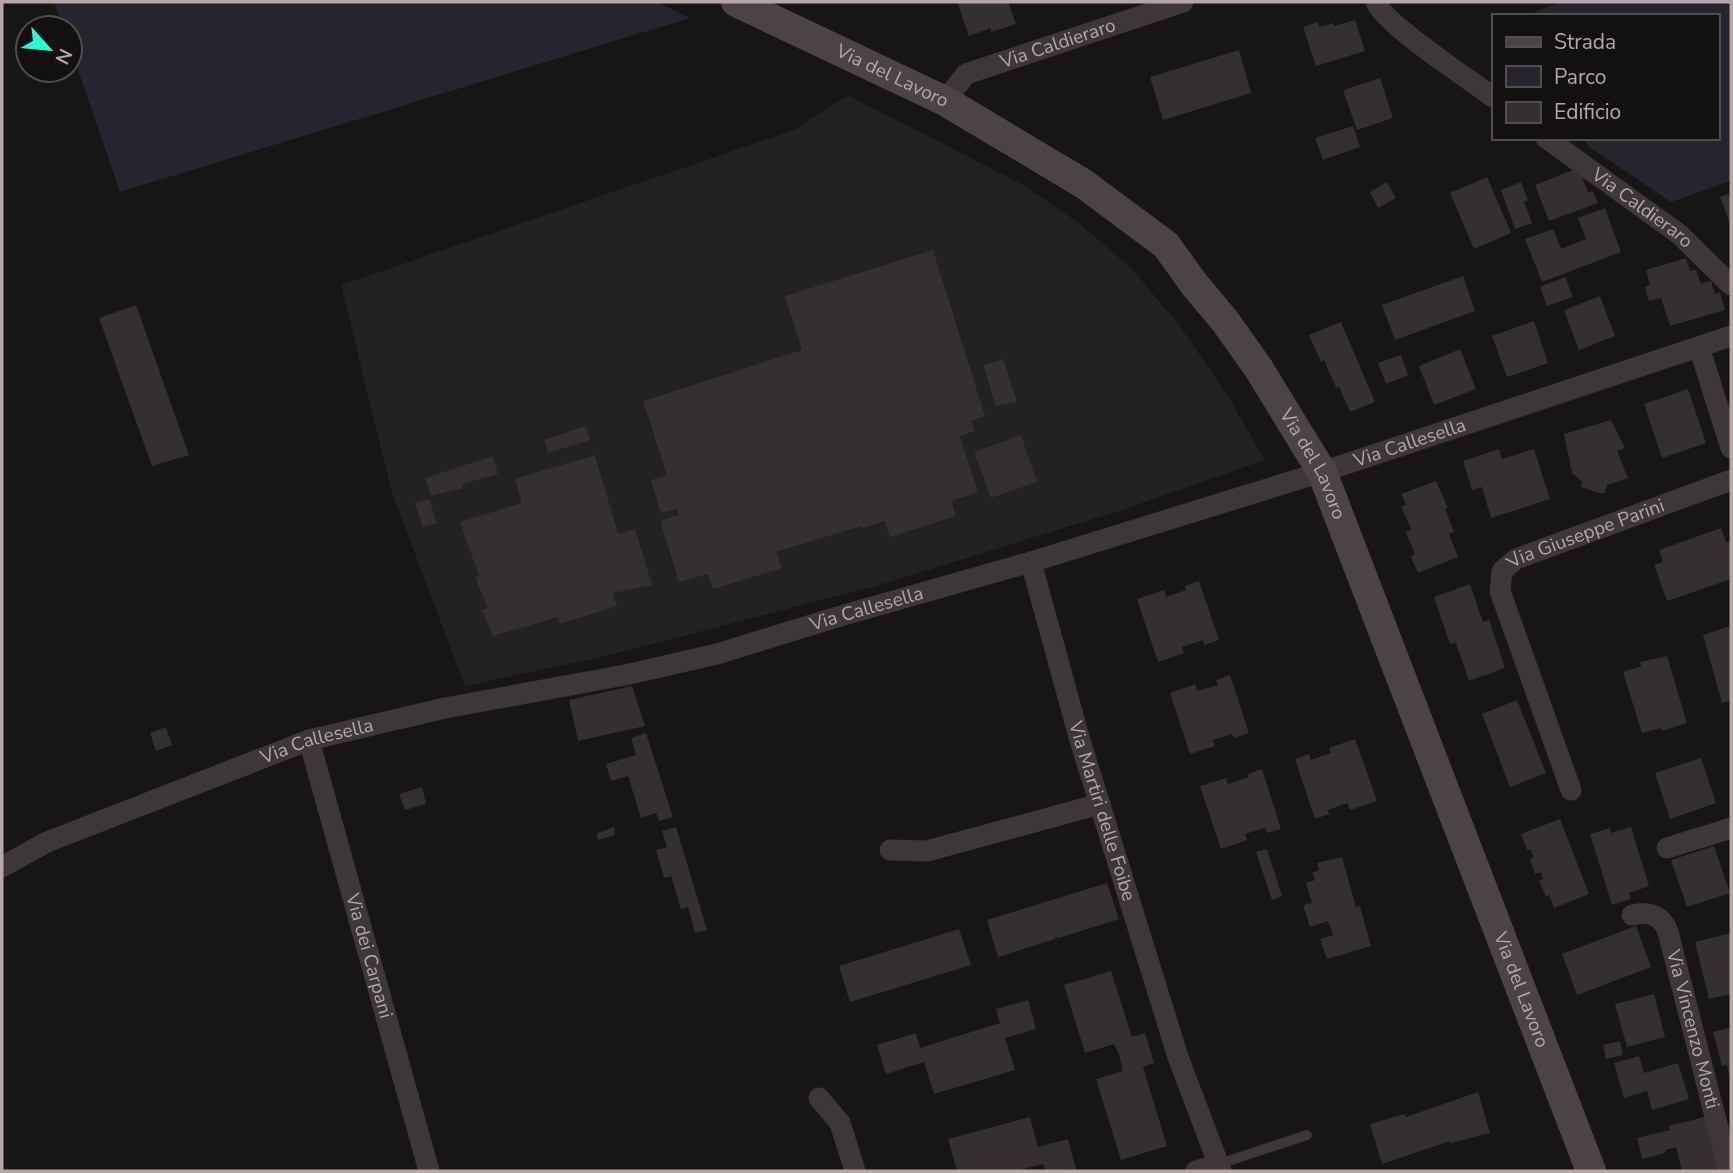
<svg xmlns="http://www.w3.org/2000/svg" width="1733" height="1173" viewBox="0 0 1733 1173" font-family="'Nunito Sans',sans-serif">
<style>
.built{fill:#242121}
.green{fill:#27242f}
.building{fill:#33302f}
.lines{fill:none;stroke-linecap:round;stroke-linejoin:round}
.lane{stroke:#3e3737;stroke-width:10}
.street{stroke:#3e3737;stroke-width:21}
.secondary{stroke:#4c4344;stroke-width:30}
.labels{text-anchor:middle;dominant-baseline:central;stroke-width:6;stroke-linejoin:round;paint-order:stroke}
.street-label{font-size:19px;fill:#b7a6a8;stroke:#121010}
</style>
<rect width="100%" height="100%" fill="#171515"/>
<path class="built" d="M848 95 1023 185 1079 223 1132 269 1179 325 1226 393 1265 460 1119 511 876 586 606 656 465 686 392 493 341 285 794 130Z"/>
<path class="green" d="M54 2H657L690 18 120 192 70 47V28H63Z
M1561 2H1731V181L1671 202 1592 149 1582 138H1717V16H1536L1535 12Z"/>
<path class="building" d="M957 2H1008L1016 24 991 32V28L969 36Z
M1355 20 1365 51 1316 66 1303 27 1318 22 1319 27 1333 23 1334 26Z
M1239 50 1251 93 1163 120 1150 77Z
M1380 78 1393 118 1357 130 1343 90Z
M1353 126 1360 147 1323 160 1315 138Z
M1578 168 1588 192 1593 191 1598 203 1549 221 1535 185Z
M1487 177 1511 233 1474 249 1450 193Z
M1387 182 1396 198 1378 208 1370 192Z
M1521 182 1528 200 1524 202 1532 223 1515 229 1501 190Z
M1731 193V226L1720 197Z
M1605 208 1621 252 1542 282 1525 239 1553 229 1561 249 1586 239 1578 218Z
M933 250 985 416 971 421 975 431 960 436 978 492 951 501 956 516 890 537 885 521 862 528V526L776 552 782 568 713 589 708 574 679 582 660 521 679 515 677 509 661 513 651 480 667 475 643 401 802 350 785 296Z
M1686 258 1690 271 1696 270 1701 284 1711 281 1715 294 1720 292 1725 310 1670 326 1661 298 1649 301 1645 287 1650 285 1646 270Z
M1463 276 1475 311 1395 340 1382 305Z
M1565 277 1573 297 1547 306 1540 287Z
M1600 296 1615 336 1579 350 1564 310Z
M136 305 189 455 152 466 99 318Z
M1534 321 1548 363 1507 377 1492 336Z
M1341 322 1375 402 1350 412 1339 387 1336 388 1324 360 1321 362 1309 335Z
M1460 349 1476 389 1434 405 1419 366Z
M1401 355 1408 375 1386 384 1378 363Z
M1003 359 1017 402 996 406 983 365Z
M1688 389 1706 443 1662 458 1644 404Z
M1611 420 1625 448 1617 451 1628 478 1607 485 1605 493H1599L1581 487 1582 482 1572 473 1564 434Z
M585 426 590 440 548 453 544 440Z
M1021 435 1037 482 991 498 974 452Z
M1499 449 1502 459 1534 449 1550 499 1491 518 1482 487 1472 490 1463 461Z
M595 455 618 534 635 529 652 585 613 593 617 606 560 624 558 617 493 636 482 610 488 608 475 577 479 576 460 522 522 503 515 479Z
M493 456 498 474 462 484 463 488 431 496 425 478Z
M1436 481 1448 508 1445 509 1454 532 1449 534 1458 557 1418 573 1411 557 1415 554 1406 532 1411 529 1401 506 1406 505 1401 494Z
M429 499 437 523 423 527 415 503Z
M1721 528 1726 542 1731 541V579L1667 601 1654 565 1663 562 1659 550Z
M1199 581 1219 640 1204 645 1203 640 1182 647 1184 653 1158 662 1137 599 1164 590 1166 597 1186 590 1185 586Z
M1470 584 1483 622 1489 620 1505 668 1469 681 1456 643 1450 644 1434 597Z
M1729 626 1731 628V700L1722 703 1703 635Z
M1667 656 1687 723 1662 731 1661 728 1642 733 1623 672 1641 666 1640 662Z
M1230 675 1249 733 1234 738 1232 734 1213 740 1215 746 1190 754 1170 693 1195 684 1197 691 1218 685 1216 680Z
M632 686 645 726 578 741 569 700Z
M1517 700 1546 773 1510 787 1482 714Z
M166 727 172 745 156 751 150 733Z
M646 733 673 817 659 821 656 813 641 818 628 776 611 781 606 764 636 755 631 738Z
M1355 739 1377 801 1350 810 1347 803 1328 810 1329 814 1315 819 1295 759 1309 754 1311 760 1331 753 1329 748Z
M1701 758 1716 803 1670 819 1655 773Z
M1262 769 1281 829 1267 833 1265 828 1245 834 1247 840 1221 849 1200 786 1226 778 1228 784 1249 777 1248 774Z
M422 787 426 804 405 810 399 794Z
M1560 819 1589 894 1554 908 1549 895 1546 897 1539 881 1543 879 1541 872 1535 874 1530 859 1534 857 1530 849 1527 850 1521 834Z
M614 827 615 835 598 840 597 833Z
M676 827 707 930 695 933 688 907 681 909 671 876 664 878 656 850 667 847 662 831Z
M1631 827 1649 886 1629 893 1631 899 1612 905 1590 834 1610 828 1611 833Z
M1714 846 1730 893 1687 907 1671 860Z
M1267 849 1282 896 1272 900 1256 852Z
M1342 857 1356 907 1360 906 1371 946 1327 959 1320 939 1333 935 1328 921 1310 927 1303 905 1312 903 1306 883 1315 880 1312 873 1319 870 1317 863Z
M1107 883 1119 919 1059 938 1055 937V939L998 957 987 920Z
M1636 926 1651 967 1577 995 1562 954Z
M959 929 971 965 850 1002 839 966Z
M1731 933V994L1709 999 1695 942Z
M1111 971 1132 1037 1145 1033 1154 1063 1143 1067 1167 1146 1121 1160 1096 1079 1123 1071 1119 1054 1114 1044 1085 1053 1064 985Z
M1654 994 1665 1037 1627 1047 1615 1004Z
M1028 1000 1036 1029 1005 1038 1015 1070 934 1094 924 1062 886 1074 877 1045 916 1033 920 1048 1000 1023 996 1009Z
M1731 1027V1080H1730L1727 1065 1722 1066 1713 1032Z
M1620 1041 1623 1055 1606 1059 1603 1045Z
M1639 1056 1644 1073 1678 1063 1689 1099 1652 1110 1647 1091 1624 1098 1614 1063Z
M1478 1092 1490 1133 1451 1143 1450 1141 1382 1164 1370 1124 1404 1114 1406 1117Z
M1708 1116 1722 1171H1682L1676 1147 1665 1150V1153L1642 1159 1637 1138 1670 1130 1669 1126Z
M1030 1117 1038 1147 1068 1139 1076 1169 1045 1171 1043 1164 1016 1171H957L948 1139Z"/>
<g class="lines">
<path class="lane" d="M1219 1164 1307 1135"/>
<g class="street">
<path d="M1376 2C1384 24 1470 80 1493 97"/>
<path id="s1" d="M945 101 966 74 1183 2"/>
<path id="s2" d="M1546 138 1679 234 1731 285"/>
<path d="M1699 347 1731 448"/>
<path id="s3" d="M1031 562 1079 737 1178 1057 1221 1171"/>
<path id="s4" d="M309 740 429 1171"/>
<path id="s5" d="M1571 790 1500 591 1502 571 1516 559 1731 480"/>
<path d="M1667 848 1731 828"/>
<path d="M890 850 927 851 1100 804"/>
<path id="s6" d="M2 867 47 842 309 740 445 708 625 675 717 654 837 617 1031 562 1322 472 1731 336"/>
<path id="s7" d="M1632 915C1649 911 1662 915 1668 932L1729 1171"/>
<path d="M819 1098 840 1123 855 1171"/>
<path d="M1196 1171 1219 1164"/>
</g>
<path class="secondary" id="s8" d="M736 2 945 101 1084 184 1166 245 1194 284 1225 321 1259 369 1322 472 1591 1171"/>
</g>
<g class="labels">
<g class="street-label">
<text stroke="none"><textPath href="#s1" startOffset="131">Via Caldieraro</textPath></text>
<text stroke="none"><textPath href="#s8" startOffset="173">Via del Lavoro</textPath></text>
<text stroke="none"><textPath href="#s2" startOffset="119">Via Caldieraro</textPath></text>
<text stroke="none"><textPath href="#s6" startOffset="1474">Via Callesella</textPath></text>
<text stroke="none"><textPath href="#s8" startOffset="760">Via del Lavoro</textPath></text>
<text stroke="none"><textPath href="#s5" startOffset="324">Via Giuseppe Parini</textPath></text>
<text stroke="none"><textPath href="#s6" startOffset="906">Via Callesella</textPath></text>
<text stroke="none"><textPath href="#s6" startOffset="340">Via Callesella</textPath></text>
<text stroke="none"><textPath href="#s3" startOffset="259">Via Martiri delle Foibe</textPath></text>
<text stroke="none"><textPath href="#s4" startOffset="224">Via dei Carpani</textPath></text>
<text stroke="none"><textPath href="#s8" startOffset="1326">Via del Lavoro</textPath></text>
<text stroke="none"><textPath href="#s7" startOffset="145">Via Vincenzo Monti</textPath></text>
</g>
</g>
<rect width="1733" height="1173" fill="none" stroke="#b7a6a8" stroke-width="7"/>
<rect x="1492" y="14" width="228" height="126" fill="#121010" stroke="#544c4d" stroke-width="2"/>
<rect x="1506" y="37" width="35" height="10" fill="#4c4344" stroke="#544c4d" stroke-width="2"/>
<text x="1554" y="49" font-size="21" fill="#b7a6a8">Strada</text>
<rect x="1506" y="66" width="35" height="21" fill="#27242f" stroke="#544c4d" stroke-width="2"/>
<text x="1554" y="84" font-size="21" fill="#b7a6a8">Parco</text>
<rect x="1506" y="102" width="35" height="21" fill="#33302f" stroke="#544c4d" stroke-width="2"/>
<text x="1554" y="119" font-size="21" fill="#b7a6a8">Edificio</text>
<g transform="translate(49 49) rotate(117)"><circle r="33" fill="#121010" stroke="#544c4d" stroke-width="2"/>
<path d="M0-5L12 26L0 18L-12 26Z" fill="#2bf8d3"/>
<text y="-10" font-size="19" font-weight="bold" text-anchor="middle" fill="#b7a6a8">N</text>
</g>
</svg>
